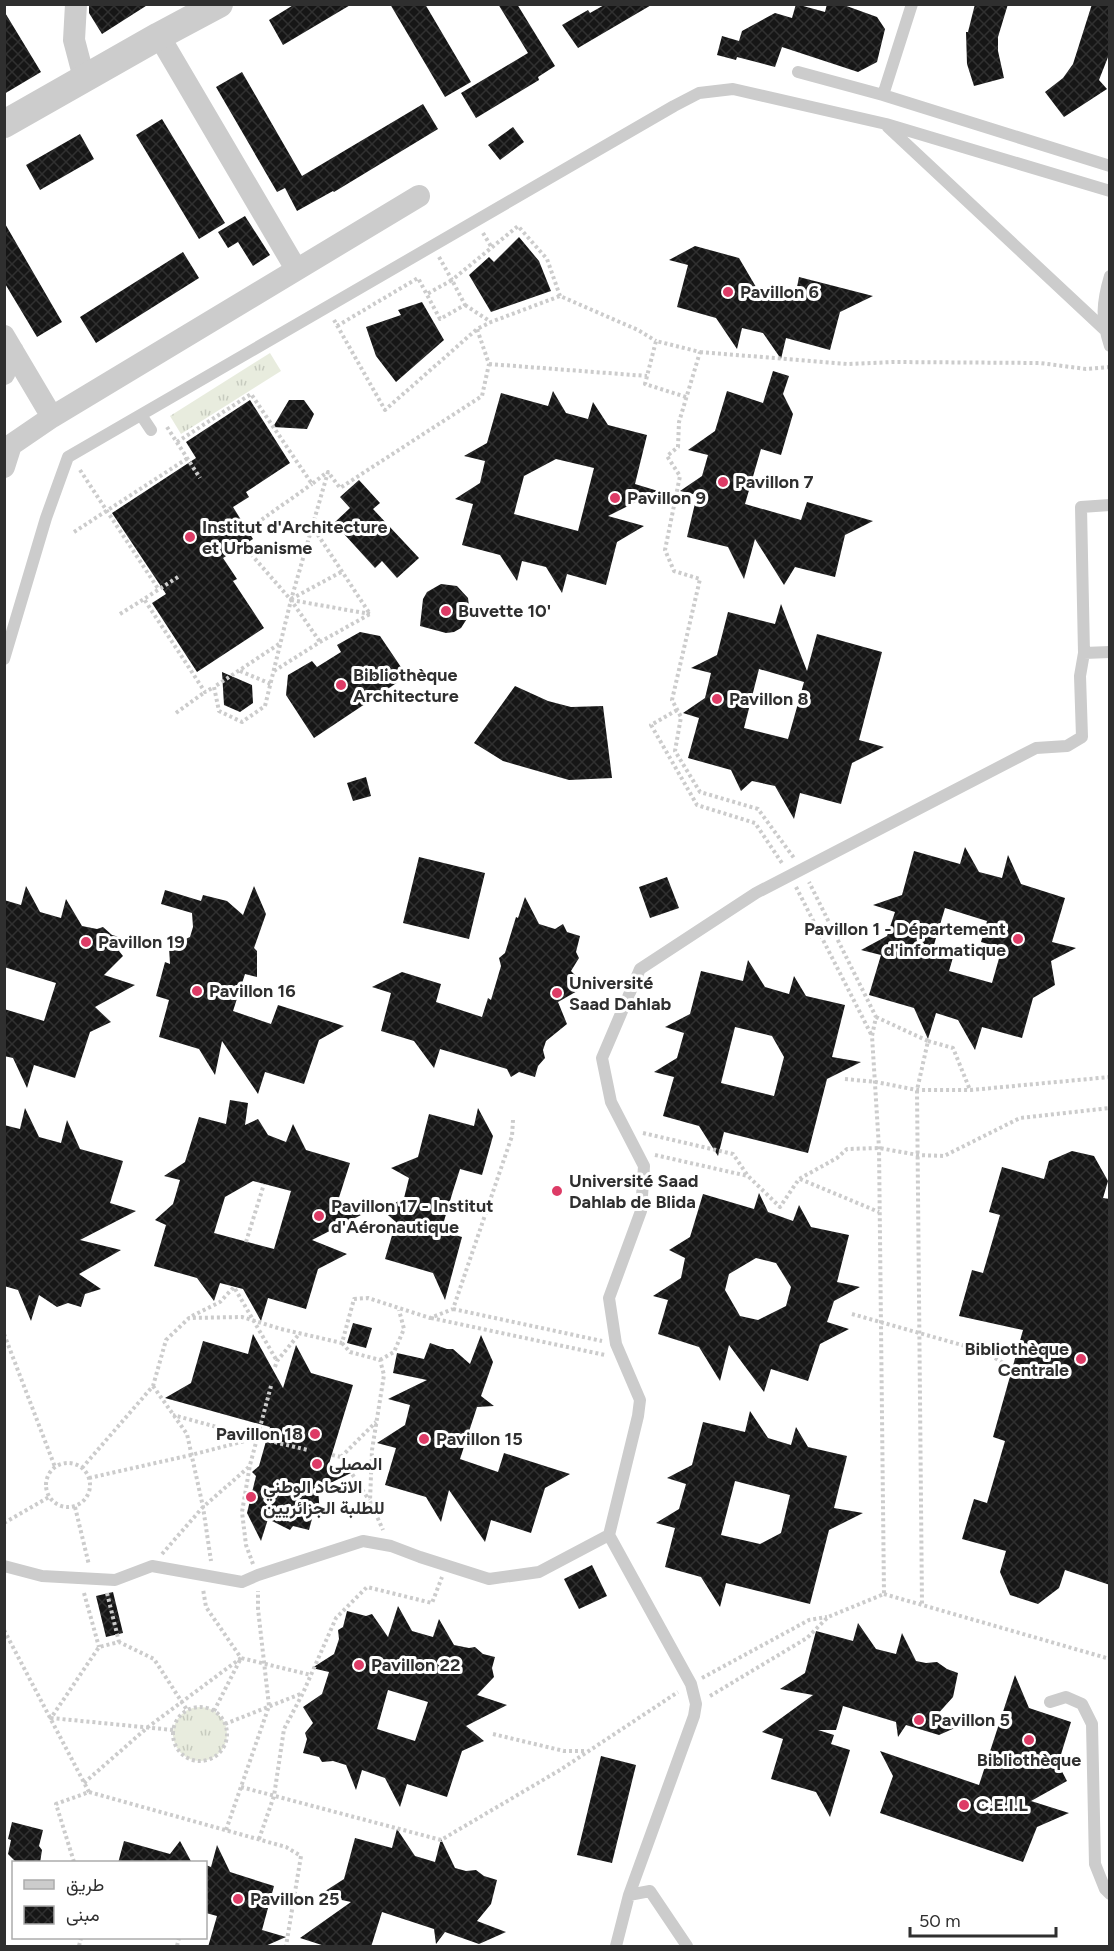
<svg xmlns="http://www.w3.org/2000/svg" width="1114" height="1951" viewBox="0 0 1114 1951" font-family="Figtree,Vazirmatn,sans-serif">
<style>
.grass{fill:url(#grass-tufts)}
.building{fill:url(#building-cross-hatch);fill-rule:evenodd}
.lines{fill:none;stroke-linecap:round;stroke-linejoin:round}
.path{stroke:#ccc;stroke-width:4;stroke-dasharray:3 3;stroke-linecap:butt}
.service{stroke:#ccc;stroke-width:12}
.minor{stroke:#ccc;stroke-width:22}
.tertiary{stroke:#ccc;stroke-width:28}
.poi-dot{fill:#dd3b66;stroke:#fff;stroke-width:2}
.labels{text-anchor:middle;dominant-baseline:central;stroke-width:6;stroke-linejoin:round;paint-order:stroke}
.poi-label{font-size:18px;font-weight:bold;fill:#2f2f2f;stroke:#fff;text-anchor:start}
</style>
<defs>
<pattern id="grass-tufts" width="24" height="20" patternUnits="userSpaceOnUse" patternTransform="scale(1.5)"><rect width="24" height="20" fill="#e8ecde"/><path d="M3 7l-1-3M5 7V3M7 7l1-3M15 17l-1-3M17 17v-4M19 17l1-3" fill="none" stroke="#c7cbbf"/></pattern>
<pattern id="building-cross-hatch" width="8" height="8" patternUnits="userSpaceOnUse" patternTransform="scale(1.5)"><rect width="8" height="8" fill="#161616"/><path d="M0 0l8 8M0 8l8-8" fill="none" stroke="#303030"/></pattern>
</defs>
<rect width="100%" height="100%" fill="#fff"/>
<path class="grass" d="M270 353 281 371 181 434 170 416Z
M173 1734a27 27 0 1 1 54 0a27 27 0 1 1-54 0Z"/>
<path class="building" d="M89 4H149L102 34 89 13Z
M295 4H352L283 45 269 20Z
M390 4H425L471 82 445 97Z
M498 4H517L555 66 538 77 539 80 476 118 461 93 528 53Z
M606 4H653L578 48 562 25 588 10 590 13Z
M796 4 825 12 827 4H841L877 17 885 29 877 62 858 72 782 47 775 67 737 57 736 60 717 55 722 36 739 41 742 31 775 13 792 18Z
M975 4H1008L998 37V51L1004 78 974 86 967 64 966 32H968Z
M1092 4H1110V52L1099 80 1107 89 1064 117 1045 92 1063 78 1073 64Z
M4 11 41 72 4 94Z
M242 72 302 176 423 104 438 129 334 192 333 191 297 211 285 188 277 192 216 87Z
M162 119 225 223 199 239 136 135Z
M513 127 524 142 500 160 488 145Z
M80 134 94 159 40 190 26 165Z
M245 216 270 255 253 266 238 242 228 248 218 232Z
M4 222 62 322 37 337 4 282Z
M519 237 539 261 551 291 491 312 469 275 489 257 494 262Z
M695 246 739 258 756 287 795 297 799 277 873 296 840 312 830 350 786 338 781 359 763 333 742 328 737 349 716 318 677 307 688 265 669 260Z
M183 252 199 278 96 343 80 317Z
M422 302 444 340 396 382 376 356 366 327 401 315 398 310Z
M773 371 789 376 783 394 793 414 781 455 761 449 745 504 801 520 807 502 873 521 845 535 835 577 795 567 784 585 755 539 744 579 728 547 687 537 697 495 680 491 702 476 708 455 688 450 715 431 727 391 763 403Z
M553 391 566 413 588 419 593 402 608 425 647 435 635 484 658 491 608 516 644 526 617 542 606 585 567 574 562 593 546 567 522 561 517 581 500 555 462 545 473 504 455 499 480 483 485 461 464 456 487 443 501 393 548 406ZM556 459 594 468 578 531 514 514 524 476Z
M250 400 290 463 246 492 249 497 233 507 253 539 223 558 237 579 233 581 264 628 197 672 152 603 166 594 112 513 196 458 186 442Z
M289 400H304L314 414 307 429 273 427Z
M359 480 380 503 373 509 419 558 397 578 382 561 375 568 334 523 350 508 340 497Z
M441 584 457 586 468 598 470 614 461 628 454 632 446 633 420 626 423 599 427 592Z
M781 604 807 671 817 634 882 652 859 740 884 747 852 763 841 804 800 793 794 819 775 786 752 781 741 791 731 770 688 758 699 718 683 713 705 698 711 673 691 668 717 655 728 612 775 624ZM759 669 804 682 788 739 744 728Z
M360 632 380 636 407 676 314 738 286 695 288 675 312 661 317 667 341 652 337 645Z
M222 672 252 685 253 703 240 712 224 705Z
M515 686 548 701 571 707 603 706 612 778 569 780 503 761 474 743Z
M366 777 371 796 353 801 347 783Z
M965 847 979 872 1002 878 1008 855 1021 884 1065 898 1052 942 1076 948 1051 961 1055 985 1033 998 1022 1038 982 1027 975 1050 958 1020 936 1013 928 1039 914 1008 869 995 881 955 861 950 887 936 895 912 873 905 902 895 914 851 960 864ZM945 908 987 921 981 942 1002 948 992 983 949 971 954 954 933 948Z
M419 857 485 873 469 939 403 923Z
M667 877 679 908 650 918 639 887Z
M26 886 40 912 61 918 66 899 82 926 97 929 103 927 112 935 123 938 119 951 123 956 104 975 135 985 95 1007 111 1022 90 1032 75 1078 34 1065 27 1088 13 1058 4 1056V1009L44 1021 56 983 4 967V900L21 905Z
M254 886 266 914 254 948 257 951V977L245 974 233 1011 271 1024 278 1005 344 1026 319 1040 304 1084 265 1072 258 1094 222 1041 215 1075 199 1049 159 1037 169 1000 156 996 165 962 170 964 169 947 190 937 193 927 192 913 161 904 165 890 201 901 203 895 227 901 243 915Z
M525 897 539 924 555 929 563 924 567 932 580 936 576 952 579 958 571 971 586 986 558 1002 567 1024 546 1041 543 1050 545 1058 538 1066 535 1077 519 1072 511 1077 507 1069 440 1049 434 1068 414 1041 381 1031 391 993 372 987 402 972 441 984 436 1002 482 1017 488 998 491 1000 501 966 499 958 505 953 516 917 518 918Z
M748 960 765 987 789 994 794 976 806 996 845 1005 832 1057 861 1062 827 1079 808 1153 724 1132 718 1156 699 1126 663 1116 674 1077 654 1072 677 1058 684 1033 665 1027 690 1014 701 971 743 981ZM735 1027 772 1036 784 1057 774 1096 721 1083Z
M230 1100 248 1103 245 1125 258 1119 268 1135 286 1142 293 1124 306 1150 350 1163 336 1207 361 1215 312 1240 347 1254 318 1269 306 1309 268 1298 261 1321 243 1289 220 1283 214 1301 197 1278 154 1266 166 1225 155 1220 173 1204 180 1180 164 1176 185 1162 199 1117 226 1124ZM253 1181 291 1191 274 1249 214 1233 225 1197Z
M25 1108 39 1137 61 1143 67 1120 80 1149 123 1161 110 1203 136 1211 80 1240 121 1250 79 1274 101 1289 85 1294 81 1307 68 1303 57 1307 39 1295 31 1321 18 1290 4 1286V1125L20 1129Z
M478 1108 493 1136 482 1175 460 1169 453 1191 441 1231 462 1237 445 1300 433 1273 385 1259 396 1222 382 1210 404 1198 409 1178 391 1168 418 1157 429 1114 474 1126Z
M1072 1151 1094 1156 1108 1181 1103 1198 1110 1199V1585L1065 1570 1059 1588 1038 1604 1010 1595 1000 1572 1006 1551 962 1539 974 1499 987 1503 1005 1441 993 1437 1023 1330 959 1316 972 1270 983 1273 1000 1215 989 1212 1002 1167 1044 1179 1049 1161Z
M759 1193 768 1212 793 1221 799 1205 811 1227 849 1235 837 1282 860 1287 834 1301 827 1322 849 1329 820 1344 808 1381 771 1369 764 1392 729 1345 720 1381 699 1347 658 1334 668 1300 653 1296 681 1278 685 1258 669 1250 690 1237 703 1194 754 1209ZM756 1258 776 1263 791 1287 786 1306 758 1320 740 1316 725 1290 729 1274Z
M353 1323 372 1328 366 1348 347 1343Z
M253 1334 283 1388 296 1345 311 1373 353 1385 328 1467 351 1473 318 1489 320 1514 313 1515 309 1530 293 1526 290 1530 268 1519 261 1541 247 1513 256 1476 252 1472 259 1466 270 1427 165 1398 191 1383 203 1341 248 1354Z
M481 1335 493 1362 481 1396 494 1406 477 1407 460 1459 498 1472 504 1453 570 1474 545 1488 531 1533 491 1520 485 1542 449 1490 441 1522 426 1497 385 1485 396 1448 377 1443 405 1425 410 1405 388 1399 427 1380 393 1373 397 1353 424 1359 430 1343 447 1349H453L470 1364Z
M750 1411 768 1438 791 1445 796 1427 808 1447 847 1456 834 1508 863 1513 829 1530 810 1604 726 1583 720 1607 701 1577 665 1567 675 1528 656 1523 679 1509 686 1484 667 1478 692 1465 703 1422 745 1432ZM735 1481 790 1495 781 1533 760 1544 721 1535Z
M592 1565 607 1596 579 1609 564 1579Z
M113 1592 123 1633 106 1637 96 1596Z
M398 1606 412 1631 433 1637 439 1619 454 1645 469 1648 475 1647 483 1654 495 1657 492 1668 494 1677 477 1695 507 1705 466 1726 484 1741 462 1751 447 1797 407 1784 400 1807 385 1778 362 1770 356 1790 346 1765 333 1761 322 1762 319 1757 303 1753 307 1739 305 1733 313 1723 303 1707 322 1694 329 1672 312 1668 334 1654 339 1639 338 1630 343 1627 347 1611 366 1616 372 1614 388 1637ZM388 1690 428 1702 415 1741 377 1729Z
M858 1623 876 1649 896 1654 902 1633 916 1661 926 1663 937 1662 947 1669 958 1673 953 1697 936 1716 966 1723 939 1735 906 1725 898 1737 896 1722 843 1706 836 1730H818L834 1735 831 1744 850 1750 830 1817 816 1792 771 1779 783 1739 762 1732 813 1695 780 1689 805 1673 816 1631 853 1641Z
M1015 1675 1029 1708 1071 1722 1058 1764 1067 1781 1031 1801 1069 1813 1037 1827 1023 1862 880 1813 893 1776 880 1751 979 1785Z
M601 1756 636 1765 612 1863 577 1855Z
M12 1822 43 1830 39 1846 42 1850 40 1863H17L8 1854 11 1840 8 1839Z
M397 1829 415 1856 435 1862 441 1839 455 1868 466 1871 476 1870 484 1876 497 1880 491 1904 477 1921 506 1932 479 1944 445 1932 436 1944 434 1929 382 1912 371 1947H328L300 1938 351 1902 319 1895 344 1879 355 1838 392 1848Z
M124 1841 170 1854 180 1841 192 1863H118Z
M217 1845 230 1872 274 1886 262 1930 286 1937 263 1947H208L217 1916 206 1913V1865L211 1867Z"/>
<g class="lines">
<path class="path" d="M483 233 492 248
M439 257 452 280 518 226 547 259 560 296
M465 305 491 322
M334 320 385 410 477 329 491 322 560 296 638 330 656 341
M337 326 418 278 440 319 465 305 452 280 427 294
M700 352 848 364 894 362 1040 363 1086 369 1110 367
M489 364 647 376
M686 397 645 384 656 341 700 352 679 422 678 447 667 456 680 476 665 550 674 571 700 579 672 700 681 717 675 751 700 792 758 809 794 858
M167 427 200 478
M177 442 251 394 312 484 326 473
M80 470 159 590
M247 530 312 484
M74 532 188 458
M243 545 291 600 320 642
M178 577 144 599 205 692 214 687
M291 599 343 571
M291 600 370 614
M120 614 144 599
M279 644 214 687 219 711 242 722 265 706 291 600 328 472 340 488 482 396 489 364 477 329
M240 671 271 684
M274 671 320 642 370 614 312 526
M677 710 651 725 697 805 755 823 782 863
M176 713 205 692
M796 887 872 1036
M876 1017 928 1041 917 1090 922 1605
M928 1041 953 1048 970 1090
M845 1079 876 1082 917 1090H971L1110 1077
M643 1133 733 1154 748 1176 780 1207 799 1179 837 1158 847 1149 879 1148 918 1155 944 1156 1020 1118 1110 1108
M655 1155 748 1176
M800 1179 879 1212
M246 1242 264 1184
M4 1286H5
M453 1309 602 1341
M852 1314 983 1351 1005 1364
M192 1316 220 1302 234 1287 277 1361
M431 1318 605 1355
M4 1334 55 1467
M342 1343 350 1352 380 1360 384 1375 372 1450 370 1501 383 1530
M380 1360 394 1352 404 1329 399 1310
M275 1367 277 1361 300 1333
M153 1386 187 1434 203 1507 211 1561
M257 1438 308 1450
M332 1455 341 1457 369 1500
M341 1457 376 1422
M46 1485a22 22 0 1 1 44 0a22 22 0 1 1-44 0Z
M82 1468 153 1386 166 1340 189 1318 242 1317 281 1329 342 1343 354 1299 368 1298 430 1318 453 1309 512 1136 513 1120
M89 1478 191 1455 257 1438 173 1415
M75 1507 89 1565
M4 1523 49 1497
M162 1554 203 1507 250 1466
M253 1564 246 1545 242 1512 250 1465 271 1386
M84 1593 99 1647
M107 1593 119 1642
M884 1594 1110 1659
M4 1630 89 1792
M702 1678 809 1620 827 1617
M710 1696 807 1638 828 1617 884 1594 879 1148 872 1036 876 1017 809 882
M173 1734a27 27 0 1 1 54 0a27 27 0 1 1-54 0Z
M214 1711 241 1658 311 1675
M225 1724 303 1693
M173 1730 51 1718 99 1647 119 1642 154 1659 187 1710
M493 1734 564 1751H586
M84 1783 148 1727 241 1658 206 1607 203 1589
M241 1787 441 1840 560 1770 678 1692
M226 1830 269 1706 258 1609V1591
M259 1839 274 1796 284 1729 303 1693 336 1618 367 1587 432 1603 442 1577
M74 1862 56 1804 89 1792 286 1847 301 1856 286 1946
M79 1946 81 1938
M177 1946 179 1938"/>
<path class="service" d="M798 72 883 95 1110 166
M883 95 912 4
M888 127 1104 329
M1110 276C1102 303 1101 319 1110 346
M141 415 151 430
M1110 505 1081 507 1084 653 1110 652
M4 659 46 518 68 457 674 106 699 93 733 89 886 124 1110 191
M4 1566 42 1576 115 1580 152 1566 242 1582 258 1575 363 1541 391 1546 420 1557 489 1579 539 1572 609 1535
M1050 1702 1066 1697 1082 1704 1092 1724 1095 1864 1105 1889 1110 1894
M616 1946 629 1895
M687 1946 650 1891 629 1895 694 1716 696 1704 691 1684 609 1535 638 1416 640 1400 616 1344 609 1298 641 1211 644 1166 611 1102 602 1058 640 969 756 893 1036 748 1067 746 1082 737 1080 676 1084 653"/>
<path class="minor" d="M76 4 74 40 84 78
M159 36 296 269
M4 336 52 417 11 445 4 467
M4 349 13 351 4 374
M52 417 419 196"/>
<path class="tertiary" d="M4 124 159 36 219 4"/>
</g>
<g class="poi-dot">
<circle cx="728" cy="292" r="6"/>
<circle cx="723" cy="482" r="6"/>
<circle cx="615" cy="498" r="6"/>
<circle cx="190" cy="537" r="6"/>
<circle cx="446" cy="611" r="6"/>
<circle cx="341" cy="685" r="6"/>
<circle cx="717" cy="699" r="6"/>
<circle cx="1018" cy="939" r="6"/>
<circle cx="86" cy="942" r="6"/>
<circle cx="197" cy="991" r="6"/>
<circle cx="557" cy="993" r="6"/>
<circle cx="557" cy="1191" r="6"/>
<circle cx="319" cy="1216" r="6"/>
<circle cx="1081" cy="1359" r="6"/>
<circle cx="315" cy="1434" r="6"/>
<circle cx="424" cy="1439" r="6"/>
<circle cx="317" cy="1464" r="6"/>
<circle cx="251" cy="1497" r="6"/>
<circle cx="359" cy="1665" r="6"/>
<circle cx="919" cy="1720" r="6"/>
<circle cx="1029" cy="1740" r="6"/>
<circle cx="964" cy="1805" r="6"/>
<circle cx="238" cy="1899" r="6"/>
</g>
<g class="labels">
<g class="poi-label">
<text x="740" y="292">Pavillon 6</text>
<text x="735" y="482">Pavillon 7</text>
<text x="627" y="498">Pavillon 9</text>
<text x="202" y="527">Institut d'Architecture<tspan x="202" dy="21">et Urbanisme</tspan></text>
<text x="458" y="611">Buvette 10'</text>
<text x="353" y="675">Bibliothèque<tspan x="353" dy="21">Architecture</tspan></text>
<text x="729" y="699">Pavillon 8</text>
<text x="1006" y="929" text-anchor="end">Pavillon 1 - Département<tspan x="1006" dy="21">d'informatique</tspan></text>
<text x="98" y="942">Pavillon 19</text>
<text x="569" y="983">Université<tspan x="569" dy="21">Saad Dahlab</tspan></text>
<text x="209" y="991">Pavillon 16</text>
<text x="569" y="1181">Université Saad<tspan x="569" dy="21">Dahlab de Blida</tspan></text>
<text x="331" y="1206">Pavillon 17 - Institut<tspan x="331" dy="21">d'Aéronautique</tspan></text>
<text x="1069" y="1349" text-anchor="end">Bibliothèque<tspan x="1069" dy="21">Centrale</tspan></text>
<text x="303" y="1434" text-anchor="end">Pavillon 18</text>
<text x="436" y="1439">Pavillon 15</text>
<text x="329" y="1464">المصلى</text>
<text x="263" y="1487">الاتحاد الوطني<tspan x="263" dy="21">للطلبة الجزائريين</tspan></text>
<text x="371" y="1665">Pavillon 22</text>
<text x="931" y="1720">Pavillon 5</text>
<text x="1029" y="1760" text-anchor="middle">Bibliothèque</text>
<text x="976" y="1805">C.E.I.L</text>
<text x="250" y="1899">Pavillon 25</text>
</g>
</g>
<rect width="1114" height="1951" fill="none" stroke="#2f2f2f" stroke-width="12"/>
<rect x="12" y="1861" width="195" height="78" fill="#ffffff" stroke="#acacac" stroke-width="1.5"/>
<rect x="24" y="1880" width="30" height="9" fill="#cccccc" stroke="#acacac" stroke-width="1.5"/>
<text x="66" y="1891" font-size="18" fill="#2f2f2f">طريق</text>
<rect x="24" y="1906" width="30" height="18" fill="url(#building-cross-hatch)" stroke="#acacac" stroke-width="1.5"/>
<text x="66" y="1921" font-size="18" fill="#2f2f2f">مبنى</text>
<path d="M910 1927v9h146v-9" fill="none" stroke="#2f2f2f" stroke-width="3"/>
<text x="919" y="1927" font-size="18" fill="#2f2f2f" stroke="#ffffff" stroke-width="4.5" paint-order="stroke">50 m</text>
</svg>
